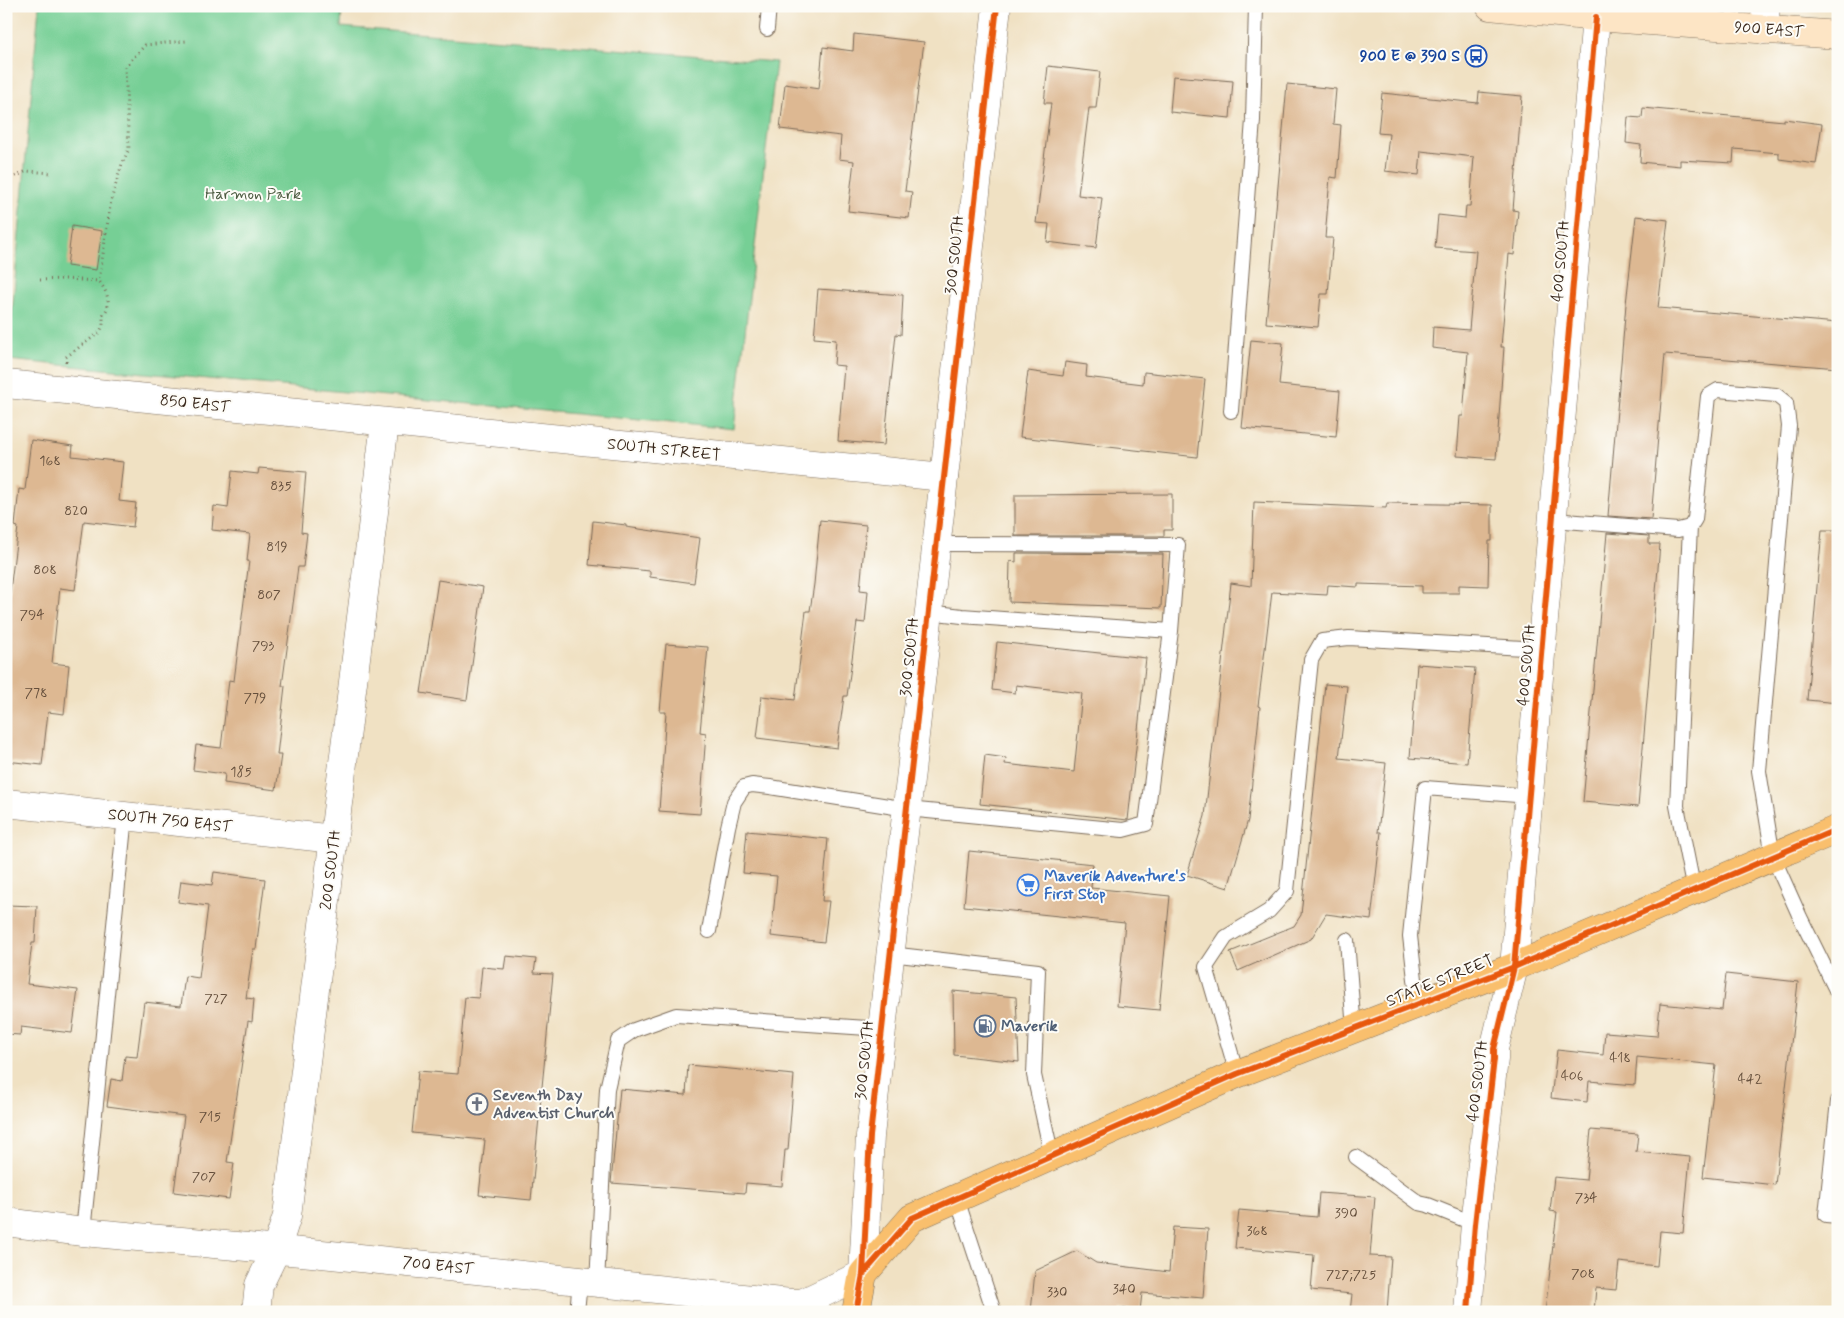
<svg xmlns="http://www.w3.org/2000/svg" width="1844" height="1318" viewBox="0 0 1844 1318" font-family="Mynerve,sans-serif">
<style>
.green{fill:#76cf95;stroke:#587c5a}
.building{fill:#ddb892}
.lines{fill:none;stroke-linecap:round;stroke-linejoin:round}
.service-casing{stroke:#7a6a58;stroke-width:16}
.minor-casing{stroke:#7a6a58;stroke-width:29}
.tertiary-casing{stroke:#7a6a58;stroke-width:29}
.secondary-casing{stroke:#7a6a58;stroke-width:29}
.primary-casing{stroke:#7a6a58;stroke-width:29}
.path{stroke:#7a6a58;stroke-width:3;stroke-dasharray:1 4;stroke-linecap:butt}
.service{stroke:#fff;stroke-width:14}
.minor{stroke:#fff;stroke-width:28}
.tertiary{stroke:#fff;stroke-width:28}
.secondary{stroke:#fde5c5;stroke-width:28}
.primary{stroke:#f9bf6d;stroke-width:28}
.cycleway-casing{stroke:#fdfcf7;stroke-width:9}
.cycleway{stroke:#e8590c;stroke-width:6}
.labels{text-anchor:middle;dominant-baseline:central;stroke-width:4;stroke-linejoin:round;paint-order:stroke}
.number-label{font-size:14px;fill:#644e3b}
.street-label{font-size:16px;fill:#3b2a1e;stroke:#fdfcf7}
.transit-label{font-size:16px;font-weight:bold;fill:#164399;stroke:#fdfcf7;text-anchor:end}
.park-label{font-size:16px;fill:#4d5c42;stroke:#fdfcf7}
.shop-label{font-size:16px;font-weight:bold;fill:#366cbe;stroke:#fdfcf7;text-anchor:start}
.service-label{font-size:16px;font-weight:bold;fill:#4e5e75;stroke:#fdfcf7;text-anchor:start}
.worship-label{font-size:16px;font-weight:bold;fill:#5b616d;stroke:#fdfcf7;text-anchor:start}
</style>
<rect width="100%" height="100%" fill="#fdfcf7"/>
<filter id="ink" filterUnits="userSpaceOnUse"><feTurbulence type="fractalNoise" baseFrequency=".02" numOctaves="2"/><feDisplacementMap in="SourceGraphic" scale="10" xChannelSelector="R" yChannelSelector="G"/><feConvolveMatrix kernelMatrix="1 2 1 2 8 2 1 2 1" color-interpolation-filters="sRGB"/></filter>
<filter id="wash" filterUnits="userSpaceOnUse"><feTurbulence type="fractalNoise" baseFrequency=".0096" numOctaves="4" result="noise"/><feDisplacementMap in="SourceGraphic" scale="20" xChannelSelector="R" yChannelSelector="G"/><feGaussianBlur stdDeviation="1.12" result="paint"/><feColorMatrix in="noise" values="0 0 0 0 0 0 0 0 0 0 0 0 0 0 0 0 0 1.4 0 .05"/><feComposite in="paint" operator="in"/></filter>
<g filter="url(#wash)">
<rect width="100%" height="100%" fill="#f0e1c3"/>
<path class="green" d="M39 6H342L341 27 776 62 734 429 8 360Z"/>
<g id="blocks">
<path class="building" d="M854 34 924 42 905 191 912 192 909 218 848 211 854 161 839 159 841 136 780 129 785 84 819 89 823 47 853 51Z
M1048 66 1100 72 1096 108H1089L1078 195 1102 198 1096 248 1047 242 1049 224 1036 223 1051 103H1044Z
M1173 76 1233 81 1230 118 1170 112Z
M1287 84 1336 89 1333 124 1341 125 1337 178 1330 177 1325 238H1333L1328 294H1321L1318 327 1266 323Z
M1479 92 1522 96 1513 210 1518 211 1514 255 1509 254 1501 347H1504L1496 459 1457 456 1460 416H1463L1468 352 1432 348 1433 327 1469 330 1476 251 1435 248 1438 215 1465 218 1466 206H1470L1474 157 1421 151 1419 175 1385 171 1389 134 1378 133 1382 93 1478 103Z
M1643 108 1784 121V119L1822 124 1816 164 1779 159V153L1734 149 1733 163 1680 160V166L1640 162 1641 145 1626 143 1628 117 1642 118Z
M1636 216 1668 220 1658 308 1838 323V368L1665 354 1651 519 1608 516 1626 304Z
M72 226 102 231 96 270 67 266Z
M818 289 903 295 901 335 896 334 884 445 838 441 844 366 834 365 836 340 814 338Z
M1251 340 1283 343 1279 385 1340 391 1336 437 1242 428Z
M1065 362 1087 365 1086 377 1143 384 1144 372 1205 379 1197 457 1020 437 1028 371 1063 376Z
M31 440 73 446 72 456 123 462 119 501 136 503 133 527 84 521 75 590 60 588 52 663 69 665 64 714 48 712 42 765 6 761V623L18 527 15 526 19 489 25 490Z
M259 468 306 472 301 532 307 533 303 567H298L282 686H285L277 755H281L276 790 224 783 225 774 193 770 196 745 221 748 229 680 234 681 249 561H247L250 534 212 530 214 506 228 508 232 471 258 474Z
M1172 494V530H1164V536H1015V495Z
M1254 502 1386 508 1387 503 1492 505V541H1489L1488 586 1459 585V593H1422V586L1358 584V587L1328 585 1327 595 1272 592 1258 706 1260 707 1248 820 1228 888 1187 875 1205 816 1231 583 1251 586Z
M820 520 866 525 860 590 868 591 865 623 857 622 847 696H844L837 748 757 738 762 696 795 700 806 611H810L814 584Z
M593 521 626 525V527L700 538 694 583 650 577V571L589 565Z
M1822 530H1838V703L1807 700Z
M1607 533 1649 536V544H1660L1638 807 1583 802Z
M1016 553 1163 554 1161 608 1009 602 1010 561 1016 562Z
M438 580 483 587 467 700 421 693Z
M997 642 1146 658 1128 820 980 804 985 755 1006 758 1005 764 1074 772 1082 693 1016 685 1015 693 992 690Z
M666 644 708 647 700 732 706 733 700 814 659 811 666 712H660Z
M1417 664 1475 668 1467 763 1410 758Z
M1325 684 1347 686 1339 758 1386 763 1378 832H1381L1371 920 1326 914 1311 939 1238 971 1230 952 1294 926 1301 915Z
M747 831 828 839 822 901H829L824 942 771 936 777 876 743 873Z
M969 851 1093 864 1091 888 1170 896 1159 1010 1117 1006 1125 923 964 906Z
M214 872 265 879 256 949H253L246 998 254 999 252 1022 248 1021 227 1162 234 1163 229 1199 174 1192 184 1116 107 1106 111 1079 122 1081 125 1056 137 1057 144 1002 181 1006 185 976 199 978 208 906 178 902 181 881 212 885Z
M6 905 37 906 35 943H32L27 984 78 990 72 1033 21 1027 20 1035 6 1034Z
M506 956 536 959 534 973 553 974 531 1200 479 1195 485 1140 412 1133 418 1071 458 1074 465 997 479 998 482 967 504 969Z
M1726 974 1798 982 1775 1185 1703 1177 1716 1065 1637 1057 1635 1085 1589 1081 1587 1102 1551 1098 1557 1050 1603 1055 1605 1032 1657 1036 1660 1004 1722 1010Z
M953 991 1016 997 1019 1062 954 1055Z
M688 1065 794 1075 788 1150H785L782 1186 746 1183 745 1193 611 1183 620 1089 686 1095Z
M1591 1130 1638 1134 1636 1152 1690 1157 1683 1233 1660 1231 1657 1266 1619 1262 1616 1290 1596 1288 1594 1312H1545L1557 1212 1550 1211 1554 1177 1586 1180Z
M1319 1193 1375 1197 1370 1256 1391 1257 1387 1312H1350L1352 1294 1311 1290 1314 1255 1235 1248 1239 1210 1317 1217Z
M1173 1227 1208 1229 1203 1298 1142 1293 1140 1311 1120 1308V1312H1031L1035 1271 1077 1251 1096 1263 1169 1272Z"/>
</g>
</g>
<g filter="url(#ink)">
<use href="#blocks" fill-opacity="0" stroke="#7a6a58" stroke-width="1"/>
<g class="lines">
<g class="service-casing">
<path id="service" d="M767 29 769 6
M1231 411 1253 120 1256 6
M1553 520 1678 530 1690 527 1695 519 1708 396 1718 390 1776 395 1786 403 1789 426 1759 771 1773 857 1800 917 1838 994
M1690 527 1677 806 1694 891
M929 612 962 616 1171 631
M709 931 728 827 734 802 744 787 752 785 770 787 907 809 1123 830 1146 824 1171 631 1178 545 936 544
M1347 940 1354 1030
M890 954 1038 971 1034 1075 1052 1157
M1418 1005 1410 936 1425 788 1530 796
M1237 1074 1206 967 1226 937 1269 911 1287 891 1311 660 1322 641 1349 638 1542 649
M1838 1101 1826 1215 1838 1216
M1356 1157 1419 1203 1428 1205 1475 1224
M957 1199 994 1312
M83 1232 125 816
M597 1283 607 1089 618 1041 634 1030 676 1015 882 1029
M577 1312 580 1281"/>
</g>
<g class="minor-casing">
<path id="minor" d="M1764 30 1766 6
M6 384 944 477
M6 803 334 839
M256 1312 259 1285 276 1250 287 1216 385 423
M1468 1312 1475 1224 1494 1059V1049L1514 967 1596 17"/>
</g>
<g class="tertiary-casing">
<path id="tertiary" d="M6 1222 83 1232 312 1253 791 1303H802L863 1274 870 1136 997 6"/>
</g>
<g class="secondary-casing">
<path id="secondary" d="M1490 6 1596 17 1838 35"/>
</g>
<g class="primary-casing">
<path id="primary" d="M856 1312 863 1274 912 1218 1237 1074 1514 967 1838 829"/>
</g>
<path class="path" d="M6 181 27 171 52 173
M40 280 64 279 99 281
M66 362V357L100 332 103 325V315C113 304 107 292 99 281L111 200 122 164 129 149 125 67 145 45 186 41"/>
<use href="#service" class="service"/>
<use href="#minor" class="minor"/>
<use href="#tertiary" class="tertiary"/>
<use href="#secondary" class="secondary"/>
<use href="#primary" class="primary"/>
<g class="cycleway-casing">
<path id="cycleway" d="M863 1274 912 1218 1237 1074 1514 967 1838 829
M856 1312 863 1274 870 1136 997 6
M1468 1312 1475 1224 1494 1059V1049L1514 967 1596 17"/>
</g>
<use href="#cycleway" class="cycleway"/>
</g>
</g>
<defs>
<g id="bus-ring" transform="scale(1.125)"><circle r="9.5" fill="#fdfcf7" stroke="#1a4fb4" stroke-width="1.5"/><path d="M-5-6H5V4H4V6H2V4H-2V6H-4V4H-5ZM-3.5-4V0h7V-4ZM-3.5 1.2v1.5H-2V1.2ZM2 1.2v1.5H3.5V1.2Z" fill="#1a4fb4"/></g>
<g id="supermarket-ring" transform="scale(1.125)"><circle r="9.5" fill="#fdfcf7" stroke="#3f7fe0" stroke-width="1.5"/><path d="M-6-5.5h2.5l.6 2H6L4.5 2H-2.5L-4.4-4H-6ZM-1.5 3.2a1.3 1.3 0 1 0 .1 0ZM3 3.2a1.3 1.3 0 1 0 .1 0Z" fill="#3f7fe0"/></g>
<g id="fuel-ring" transform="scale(1.125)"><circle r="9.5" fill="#fdfcf7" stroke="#5c6f8a" stroke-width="1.5"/><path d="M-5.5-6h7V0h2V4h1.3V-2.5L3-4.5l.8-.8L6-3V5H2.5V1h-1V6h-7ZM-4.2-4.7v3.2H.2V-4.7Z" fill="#5c6f8a"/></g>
<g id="church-ring" transform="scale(1.125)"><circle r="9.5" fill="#fdfcf7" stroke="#6b7280" stroke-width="1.5"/><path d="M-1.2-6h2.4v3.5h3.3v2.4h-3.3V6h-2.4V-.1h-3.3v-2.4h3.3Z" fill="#6b7280"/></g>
</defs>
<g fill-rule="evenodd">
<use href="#bus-ring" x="1476" y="56"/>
<use href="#supermarket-ring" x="1028" y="885"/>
<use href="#fuel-ring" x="985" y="1026"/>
<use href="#church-ring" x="477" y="1104"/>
</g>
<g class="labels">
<g class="number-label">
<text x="50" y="461">168</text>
<text x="281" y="486">835</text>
<text x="76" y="511">820</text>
<text x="277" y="547">819</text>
<text x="45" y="570">808</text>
<text x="269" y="595">807</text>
<text x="32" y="615">794</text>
<text x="263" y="646">793</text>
<text x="36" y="693">778</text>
<text x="255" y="698">779</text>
<text x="241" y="772">185</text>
<text x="216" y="999">727</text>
<text x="1620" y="1058">418</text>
<text x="1572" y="1076">406</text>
<text x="1750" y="1079">442</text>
<text x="210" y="1117">715</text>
<text x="204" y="1177">707</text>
<text x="1586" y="1198">734</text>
<text x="1346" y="1213">390</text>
<text x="1257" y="1231">368</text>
<text x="1583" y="1274">708</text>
<text x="1351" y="1275">727;725</text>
<text x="1124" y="1289">340</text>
<text x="1057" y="1292">330</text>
</g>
<g class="street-label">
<text transform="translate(1769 30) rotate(4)">900 EAST</text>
<text transform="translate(955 255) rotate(-84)">300 SOUTH</text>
<text transform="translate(1561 261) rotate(-85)">400 SOUTH</text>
<text transform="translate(195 404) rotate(6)">850 EAST</text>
<text transform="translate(664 450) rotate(6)">SOUTH STREET</text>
<text transform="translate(910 657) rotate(-84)">300 SOUTH</text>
<text transform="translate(1527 665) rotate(-85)">400 SOUTH</text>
<text transform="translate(170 821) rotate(6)">SOUTH 750 EAST</text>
<text transform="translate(331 870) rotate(-83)">200 SOUTH</text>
<text transform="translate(1440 981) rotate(-22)">STATE STREET</text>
<text transform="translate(865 1060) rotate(-84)">300 SOUTH</text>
<text transform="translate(1478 1081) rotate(-83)">400 SOUTH</text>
<text transform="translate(438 1266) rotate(6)">700 EAST</text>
</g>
<g class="transit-label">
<text x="1460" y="56">900 E @ 390 S</text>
</g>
<g class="park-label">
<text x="253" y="194">Harmon Park</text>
</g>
<g class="shop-label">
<text x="1044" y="876">Maverik Adventure's<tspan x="1044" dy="18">First Stop</tspan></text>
</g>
<g class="service-label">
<text x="1001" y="1026">Maverik</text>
</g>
<g class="worship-label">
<text x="493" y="1095">Seventh Day<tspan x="493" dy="18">Adventist Church</tspan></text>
</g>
</g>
<rect width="1844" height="1318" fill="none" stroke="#fdfcf7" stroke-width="25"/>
</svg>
